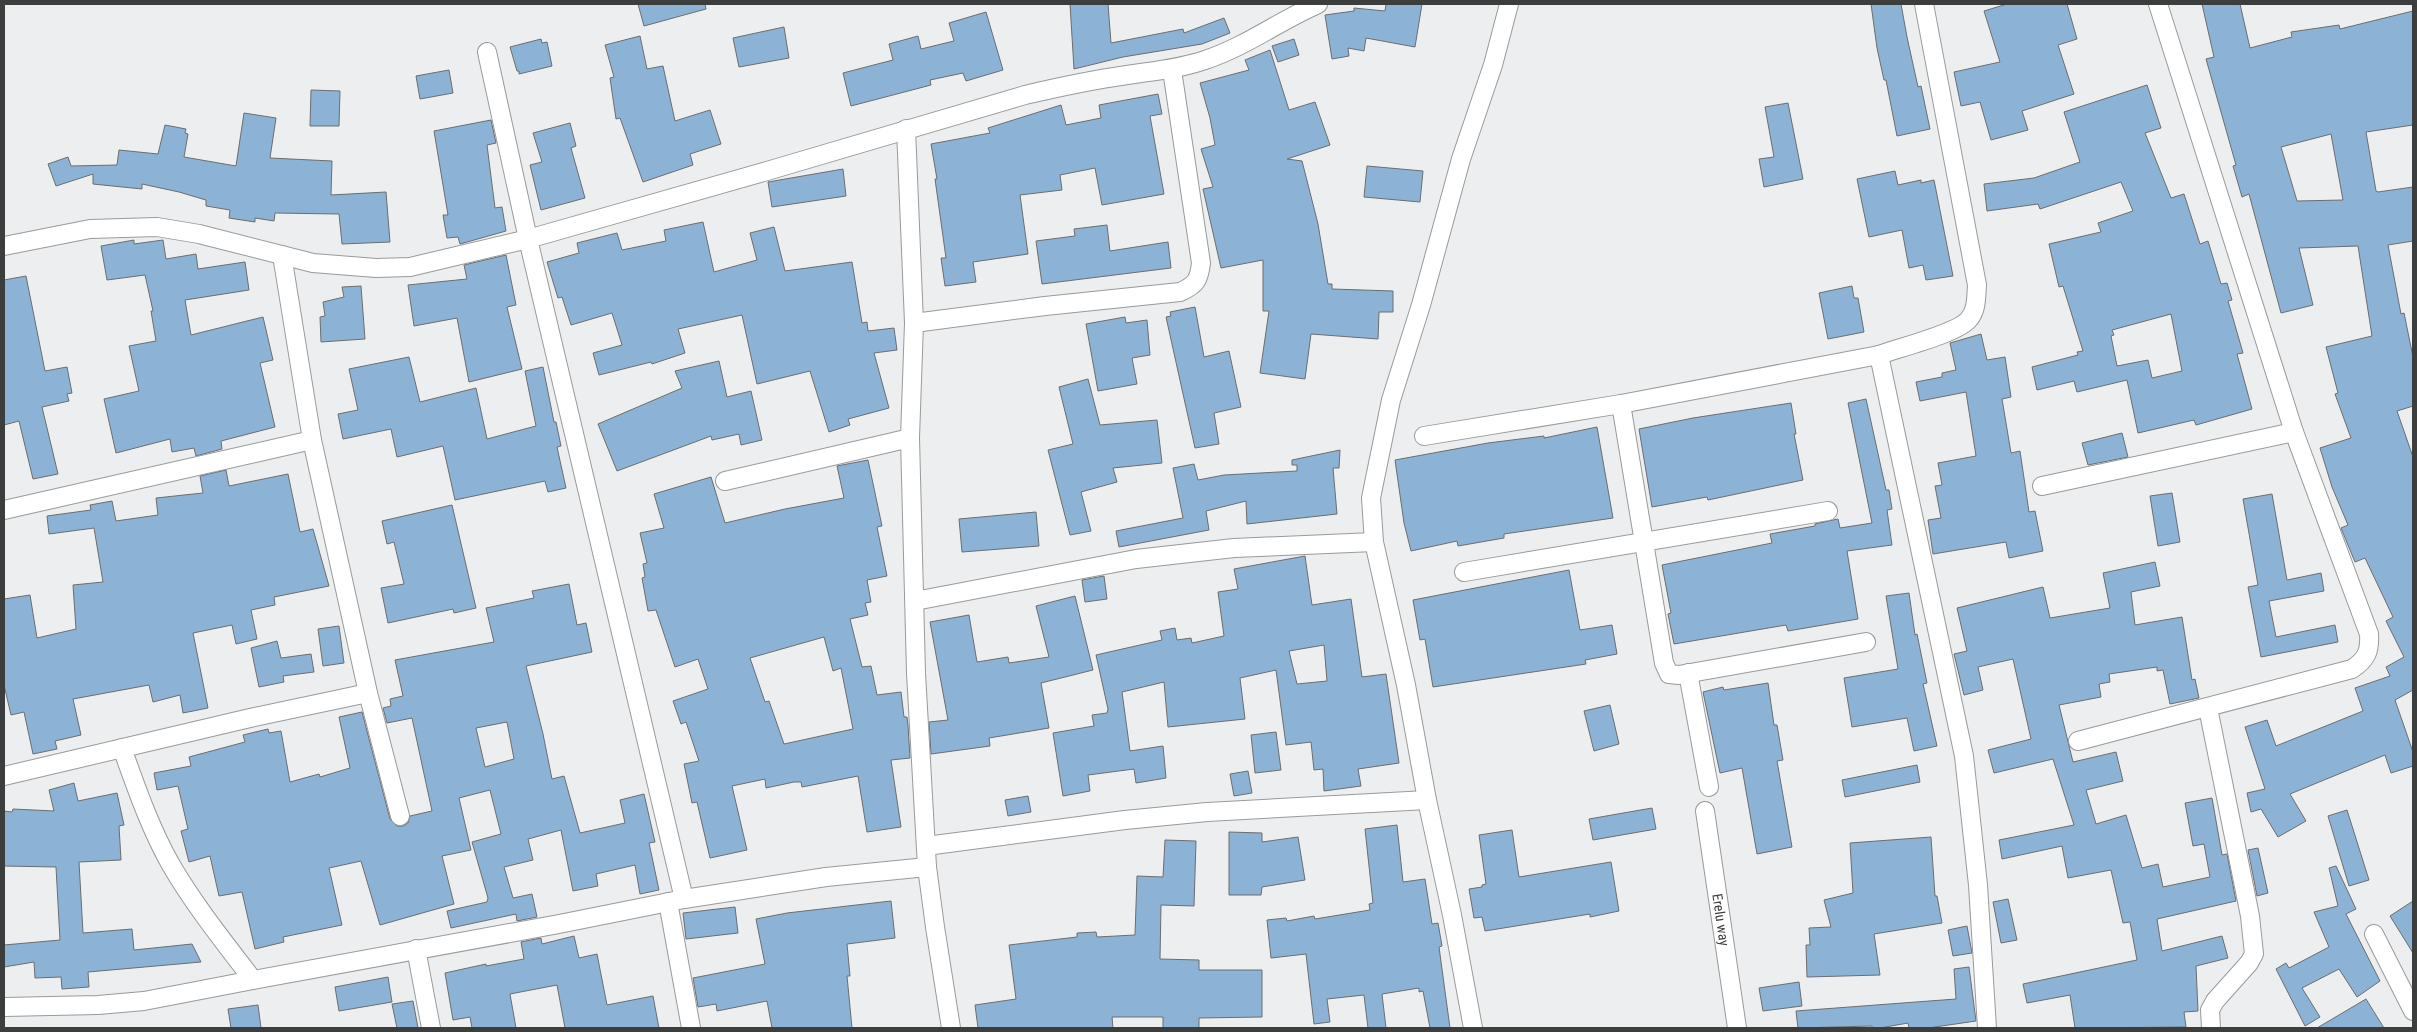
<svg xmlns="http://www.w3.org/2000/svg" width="2417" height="1032" viewBox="0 0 2417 1032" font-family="'Roboto Condensed',sans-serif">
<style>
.building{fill:#8cb3d5;stroke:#6c6d6f;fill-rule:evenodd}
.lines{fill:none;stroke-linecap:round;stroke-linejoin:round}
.minor-casing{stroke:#989a9b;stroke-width:20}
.minor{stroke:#fff;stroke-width:18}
.labels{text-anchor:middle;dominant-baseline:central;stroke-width:4;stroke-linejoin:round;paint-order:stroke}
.street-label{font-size:14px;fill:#3c3d3d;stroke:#eceeef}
</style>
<rect width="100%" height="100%" fill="#eceeef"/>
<path class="building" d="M638 4H705L706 9 644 26Z
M1070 4H1108L1111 43 1183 29 1184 33 1224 18 1230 33 1202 44 1123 57 1074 69Z
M1386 4H1422L1415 47 1366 38 1364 51 1348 48 1349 56 1332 59 1325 15 1354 11V8L1385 11Z
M1871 4H1901L1907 37 1918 87 1921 86 1930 129 1897 136 1886 80H1884L1877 48Z
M2007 4H2067L2077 39 2058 45 2074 94 2022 111 2028 130 1991 140 1980 102 1961 106 1954 72 2000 62 1984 11Z
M2202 4H2240L2250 48 2292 37 2291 32 2339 25 2340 29 2413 11V125L2366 132 2376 191 2378 192 2413 187V241L2388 245 2401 314 2404 313 2413 357V406L2397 411 2413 457V690L2395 700 2413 752V766L2391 773 2385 755 2290 794 2306 821 2278 837 2261 809 2251 812 2247 793 2265 789 2245 727 2267 720 2276 746 2363 711 2355 688 2390 676 2386 667 2404 657 2386 621 2393 617 2365 558 2355 562 2341 528 2348 525 2332 487 2320 448 2351 438 2335 394 2338 393 2326 347 2372 336 2358 246 2299 248 2313 305 2281 313 2249 194 2242 197 2233 166 2236 165 2206 59 2214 57ZM2331 134 2343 200 2297 201 2281 147Z
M986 12 1003 70 966 81 963 73 930 80 931 85 851 106 843 73 893 60 889 44 918 36 921 49 954 41 949 23Z
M784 27 789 58 739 67 733 38Z
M640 36 647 69 663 66 675 121 710 110 721 144 690 154 693 165 643 182 620 118 616 119 610 78 614 77 605 45Z
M541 39 542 43 547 42 552 66 519 74V71H517L510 47Z
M1294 39 1299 55 1278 62 1272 46Z
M1270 50 1289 110 1315 102 1330 145 1287 159 1302 161 1318 224 1328 284H1332V289L1393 291V312H1379L1378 339 1311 334 1305 379 1260 373 1269 311H1263V260L1221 268 1203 189 1213 187 1201 149 1215 145 1210 118 1200 83 1249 70 1245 60Z
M449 70 453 93 420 99 416 76Z
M2147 85 2161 128 2145 133 2171 198 2184 194 2200 244 2208 241 2221 284 2227 283 2232 300 2228 301 2243 353 2237 354 2252 409 2196 425 2194 420 2138 433 2127 380 2077 392 2074 381 2037 390 2032 367 2078 355 2077 352 2083 351 2063 286 2059 287 2049 244 2101 232 2098 223 2133 211 2121 182 2040 209 2038 204 1987 211 1984 184 2034 178 2080 162 2064 112ZM2171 314 2182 371 2152 378 2148 360 2117 366 2111 336 2114 335 2112 330Z
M311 90 340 91 339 126H310Z
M1158 94 1162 114 1150 116 1164 194 1102 205 1095 168 1060 175 1062 190 1020 195 1028 254 973 262 976 282 945 286 941 258H946L935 179H937L931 144 990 133 988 128 1061 105 1066 125 1101 118 1099 105Z
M1788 103 1803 179 1764 187 1759 159 1774 157 1765 107Z
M244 113 276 118 270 158 332 161 331 195 386 192 390 242 342 244 339 214 275 213 274 221 255 218V222L229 218 230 210 206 206V200L179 192 142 184V189L93 184V174L56 186 48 164 68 157 71 166 117 165 119 150 158 154 165 125 186 129 185 133 188 134 184 157 236 166Z
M491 120 496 143 487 145 495 208 502 207 506 231 460 244 458 237 447 238 443 215H448L434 131Z
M570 123 576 146 571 148 585 198 541 210 530 165 542 162 533 133Z
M1367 166 1423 171 1420 202 1364 197Z
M843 169 846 196 772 207 768 182Z
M1895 171 1898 185 1921 180V183L1934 180 1953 276 1926 280 1923 265 1909 268 1902 230 1869 237 1857 179Z
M703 222 714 272 757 260 750 233 774 227 785 271 852 262 862 323 867 322 868 331 894 328 897 350 874 353 889 408 848 419 850 425 829 432 810 371 757 384 742 315 678 329 685 353 652 364 651 362 599 375 593 353 622 345 612 313 571 325 562 297 558 298 547 262 579 253 577 243 617 233 622 250 666 241 664 230Z
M1107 225 1110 251 1168 242 1171 268 1042 284 1036 241 1075 236 1074 229Z
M134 240V244L163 240 166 259 196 254 198 269 245 262 249 290 185 300 191 335 263 317 273 360 260 363 275 427 221 441 222 449 196 456 194 448 172 452 170 439 116 453 104 399 139 391 129 346 156 341 151 311H153L145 275 107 280 101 246Z
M506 255 516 305 507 307 522 369 469 382 457 318 414 326 408 285 467 279 464 265Z
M26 276 45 371 67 367 72 393 67 394 69 401 42 407 58 474 33 479 19 421 4 425V280Z
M361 286 365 339 321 342 320 317 325 316 323 302 344 297 342 287Z
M1852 286 1854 298H1858L1864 332 1828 339 1819 293Z
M1195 307 1204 357 1229 351 1241 407 1214 413 1219 444 1195 448 1166 317 1171 316 1170 312Z
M1125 317 1126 323 1147 320 1150 355 1132 358 1137 384 1098 391 1086 324Z
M1981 334 1987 360 2005 357 2011 397 2002 399 2011 453 2020 451 2029 512 2035 511 2043 551 2009 558 2006 542 1933 554 1928 520 1941 518 1935 486 1942 485 1938 463 1976 456 1966 392 1920 401 1916 382 1942 377V373L1956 370 1950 343Z
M409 357 420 402 476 388 487 439 536 426 525 371 543 367 554 422H556L561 446 557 447 566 488 548 492 545 481 455 500 443 446 397 457 391 429 343 439 338 414 358 410 349 369Z
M719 361 727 397 751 391 762 440 741 445 739 434 712 440 711 436 617 471 598 424 682 388 675 371Z
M1088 379 1100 425 1157 420 1162 463 1113 468 1117 482 1081 492 1091 531 1070 535 1048 450 1073 444 1059 387Z
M1866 399 1886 490H1889L1892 509 1887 510 1892 545 1847 551 1858 619 1788 631 1786 625 1674 644 1668 614 1671 613 1662 565 1772 543 1770 534 1815 526V524L1833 520 1838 519 1840 528 1872 523 1848 403Z
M1791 403 1796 434H1794L1803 480 1708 500 1707 497 1652 507 1639 429 1693 418Z
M1597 427 1613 518 1504 534V538L1458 546 1457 541 1411 551 1404 523 1395 460 1488 443 1544 436V438Z
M2122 433 2128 457 2088 465 2082 443Z
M1340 450 1339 468H1333L1337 514 1247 524 1246 501 1206 511 1209 530 1119 547 1116 531 1183 518 1173 468 1194 464 1198 480 1224 475 1297 471V465H1292V460Z
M868 460 882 526 877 527 887 576 867 580 871 602 865 603 868 615 850 619 862 667 871 666 877 695 901 692 904 717H907L908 725 910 758 891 760 901 827 867 832 858 776 802 787 801 782H794L766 788 765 779 732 786 747 850 710 858 697 802 692 803 684 764 699 761 686 722 681 724 673 701 708 689 698 659 675 667 656 610 648 611 642 578 645 577 643 564 647 563 640 533 664 528 654 494 711 477 725 523 785 509 844 498 837 466ZM824 637 833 671 841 668 853 729 784 744 769 701 765 702 750 658Z
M226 470 229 486 288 474 300 532 313 529 329 586 274 597 275 605 251 610 257 639 236 644 232 625 193 633 208 708 183 713 180 695 153 702 149 685 73 699 81 735 55 741 57 749 33 754 24 712 11 715 4 685V599L30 595 37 638 76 629 73 585 103 582 94 528 49 534 47 516 91 510 90 505 112 501 116 521 158 515 156 498 203 493 200 476Z
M2172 493 2180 542 2158 546 2150 496Z
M2272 494 2287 580 2321 573 2324 591 2269 601 2276 637 2335 625 2338 642 2261 657 2248 587 2258 585 2243 499Z
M452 505 476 608 454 613 453 609 388 623 381 588 404 584 394 542 387 544 382 521Z
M1036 512 1039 546 962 552 959 519Z
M1305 556 1312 605 1351 599 1362 677 1386 674 1399 763 1358 769 1361 786 1324 791 1323 769 1314 770 1311 742 1286 745 1276 670 1240 678 1245 719 1168 727 1164 682 1122 692 1130 751 1163 746 1166 778 1136 783 1134 769 1088 775 1090 791 1063 796 1053 733 1094 726 1092 715 1107 713 1108 709 1096 655 1162 640 1160 631 1175 628 1177 640 1191 638 1192 643 1224 636 1218 592 1238 589 1234 569ZM1324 645 1327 681 1297 684 1289 651Z
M2155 562 2160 586 2131 592 2135 625 2182 617 2192 680 2195 679 2199 698 2170 704 2163 670 2157 671V667L2109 674 2110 682 2099 684 2101 697 2059 705 2073 762 2116 752 2123 781 2086 790 2096 824 2126 815 2142 868 2158 864 2163 887 2210 877 2204 844 2193 846 2185 803 2212 798 2222 855 2227 854 2236 901 2157 919 2162 951 2222 936 2228 958 2196 966 2198 1011 2184 1012 2186 1027 2075 1028 2070 995 2027 1003 2023 984 2137 960 2130 922 2123 923 2111 870 2068 878 2062 846 2002 859 1999 840 2074 825 2053 759 1994 773 1988 750 2031 739 2013 659 1978 667 1983 690 1964 695 1954 654 1967 651 1957 608 2043 587 2050 618 2110 608 2103 573Z
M1569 570 1580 630 1612 625 1617 654 1585 660 1586 664 1433 687 1425 639 1420 640 1413 600Z
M1104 576 1107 599 1085 602 1082 580Z
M569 584 577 625 586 623 592 652 526 666 543 734 552 779 564 776 580 833 625 823 620 800 644 794 655 842 649 843 659 890 640 894 635 865 596 874 598 886 573 891 561 830 528 839 533 860 504 867 513 898 532 894 537 917 517 921 516 914 451 928 447 911 487 902 488 898 472 842 501 834 490 790 459 798 471 850 442 856 454 904 380 925 361 861 329 868 342 925 283 937 284 942 255 949 242 892 219 896 210 856 189 862 181 831 188 829 178 786 157 790 154 773 191 766 189 757 245 742 243 735 268 729 269 733 281 731 290 782 319 774 320 777 350 768 339 717 362 712 390 819 397 826H403L408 823 410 816 432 811 412 718 387 723 383 708 391 706 390 699 403 696 395 660 494 642 486 608 534 598 532 591ZM507 722 514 759 485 767 476 728Z
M1909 593 1915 635 1917 634 1927 683 1923 684 1937 746 1914 751 1907 718 1852 727 1844 678 1898 669 1886 596Z
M1075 596 1093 670 1041 683 1049 728 989 738 990 746 931 754 929 722 948 720 930 622 969 615 977 662 1008 657 1009 663 1049 657 1036 606Z
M339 626 344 663 323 666 318 629Z
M277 641 281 658 311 654 314 672 283 676 284 682 259 687 251 648Z
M1768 683 1774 725H1777L1783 760 1777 761 1792 847 1757 854 1742 768 1720 773 1703 692 1723 687 1724 690Z
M1610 705 1619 744 1594 751 1584 711Z
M1276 732 1281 770 1255 773 1251 735Z
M1917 765 1920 782 1845 797 1842 780Z
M1248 771 1252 793 1234 796 1230 774Z
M74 783 78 801 117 793 124 825 119 826 121 860 79 862 83 933 132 929 134 950 192 944 201 962 88 972 89 987 62 989 61 977 35 978 34 962 4 967V945L60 940 56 867 4 866V811L12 812 13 809 54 811 49 790Z
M1028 796 1031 812 1008 816 1005 800Z
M1652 808 1656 829 1593 840 1589 819Z
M2347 810 2369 880 2349 886 2328 816Z
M1397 825 1403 882 1425 879 1432 924 1438 923 1442 946 1439 947 1450 1028H1430L1423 991 1419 992V988L1382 994 1386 1028H1368L1364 995 1327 999 1330 1022 1314 1024 1306 954 1271 958 1267 920 1286 918 1287 921 1314 916 1315 919 1370 910 1369 904 1373 903 1365 829Z
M1512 830 1519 877 1611 862 1619 911 1590 917V914L1485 931 1482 917 1474 918 1469 889 1482 887V885L1486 884 1479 835Z
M1229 832 1262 833V842L1298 837 1305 880 1262 887 1261 895H1229Z
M1931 837 1935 896H1937L1942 923 1874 934 1880 975 1807 977 1806 945H1810L1809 928 1831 927 1824 900 1853 893 1850 843Z
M1165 840 1196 841 1194 906 1161 905 1160 959 1199 960V970H1262V1017L1199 1018V1028H1163V1017H1112L1113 1028H978L975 1005 1016 999 1009 945 1077 937V933L1096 932 1097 937 1135 935 1137 876 1163 877Z
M2258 848 2268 893 2257 896 2248 850Z
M2336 866 2356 909 2346 914 2380 981 2357 997 2339 969 2302 988 2320 1017 2305 1026 2276 969 2286 963 2289 968 2329 947 2314 912 2338 906 2329 868Z
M2008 899 2017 940 2001 943 1993 902Z
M891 901 895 938 847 944 850 976H847L852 1028H772L767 1001 717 1011 716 1004 698 1007 693 978 765 964 756 919 787 913Z
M2413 901V953L2390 916Z
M735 907 738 933 686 939 683 913Z
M1967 926 1972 953 1953 956 1948 930Z
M574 936 579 958 597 954 607 1005 653 996 659 1028H565L557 985 510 994 516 1028H472L470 1017 453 1020 445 973 486 964V966L524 959 521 942 541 938 542 944Z
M1969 967 1976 1021 1928 1028H1909L1908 1023 1880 1028H1872V1026L1798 1028 1796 1011 1956 999 1954 969Z
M388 977 392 1002 339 1011 335 987Z
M1799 982 1802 1006 1763 1011 1759 988Z
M2366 999 2384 1028H2317Z
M413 1001 418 1028H397L392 1004Z
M258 1005 261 1028H231L228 1009Z"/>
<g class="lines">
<g class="minor-casing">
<g id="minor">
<path d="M1924 4 1977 285C1976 297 1977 310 1969 319 1959 333 1898 348 1879 355L1964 756 1978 885 1987 1028"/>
<path d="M487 52 528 239 684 899"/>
<path d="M906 129 914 323 910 438 916 673 927 867 935 927 951 1028"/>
<path d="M4 246 90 229 157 227 199 234 313 263 376 268 410 267 528 239 767 171 1025 95C1059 87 1092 80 1127 75 1153 71 1179 69 1205 60 1245 47 1279 21 1318 4"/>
<path d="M282 255 312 440 368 693 400 816"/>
<path d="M914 323 1045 306 1180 292C1196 285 1199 280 1201 263L1172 70"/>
<path d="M1424 436 1621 404"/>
<path d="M725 481 910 438"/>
<path d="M2042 486 2294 432"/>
<path d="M4 510 312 440"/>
<path d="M1464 572 1828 511"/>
<path d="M915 601 1136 559 1234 548 1374 542"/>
<path d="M1866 642 1679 675 1669 674 1664 663 1621 404 1879 355"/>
<path d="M1688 673 1709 787"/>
<path d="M2208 708 2250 916 2254 954 2249 963 2215 1001 2210 1010 2211 1028"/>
<path d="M2078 741 2352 669C2367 659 2370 651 2369 634L2294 432 2158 4"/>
<path d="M122 748C136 787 150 828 171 865 195 906 224 942 253 980L559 924 684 899 826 877 927 867"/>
<path d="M4 776 250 718 368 693"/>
<path id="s1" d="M1705 811 1737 1028"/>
<path d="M926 846 1125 820 1207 812 1427 800"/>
<path d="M668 902 691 1028"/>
<path d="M2374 934 2413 1011"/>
<path d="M416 949 431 1028"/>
<path d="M4 1007 98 1005 144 1001 253 980"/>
<path d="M1473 1028 1452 915 1427 800 1406 685 1374 542 1371 498 1391 400 1421 305 1461 159 1493 65 1509 4"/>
</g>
</g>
<use href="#minor" class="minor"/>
</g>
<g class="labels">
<g class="street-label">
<text stroke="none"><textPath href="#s1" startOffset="110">Erelu way</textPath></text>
</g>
</g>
<rect width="2417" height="1032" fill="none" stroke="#3c3d3d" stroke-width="10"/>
</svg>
